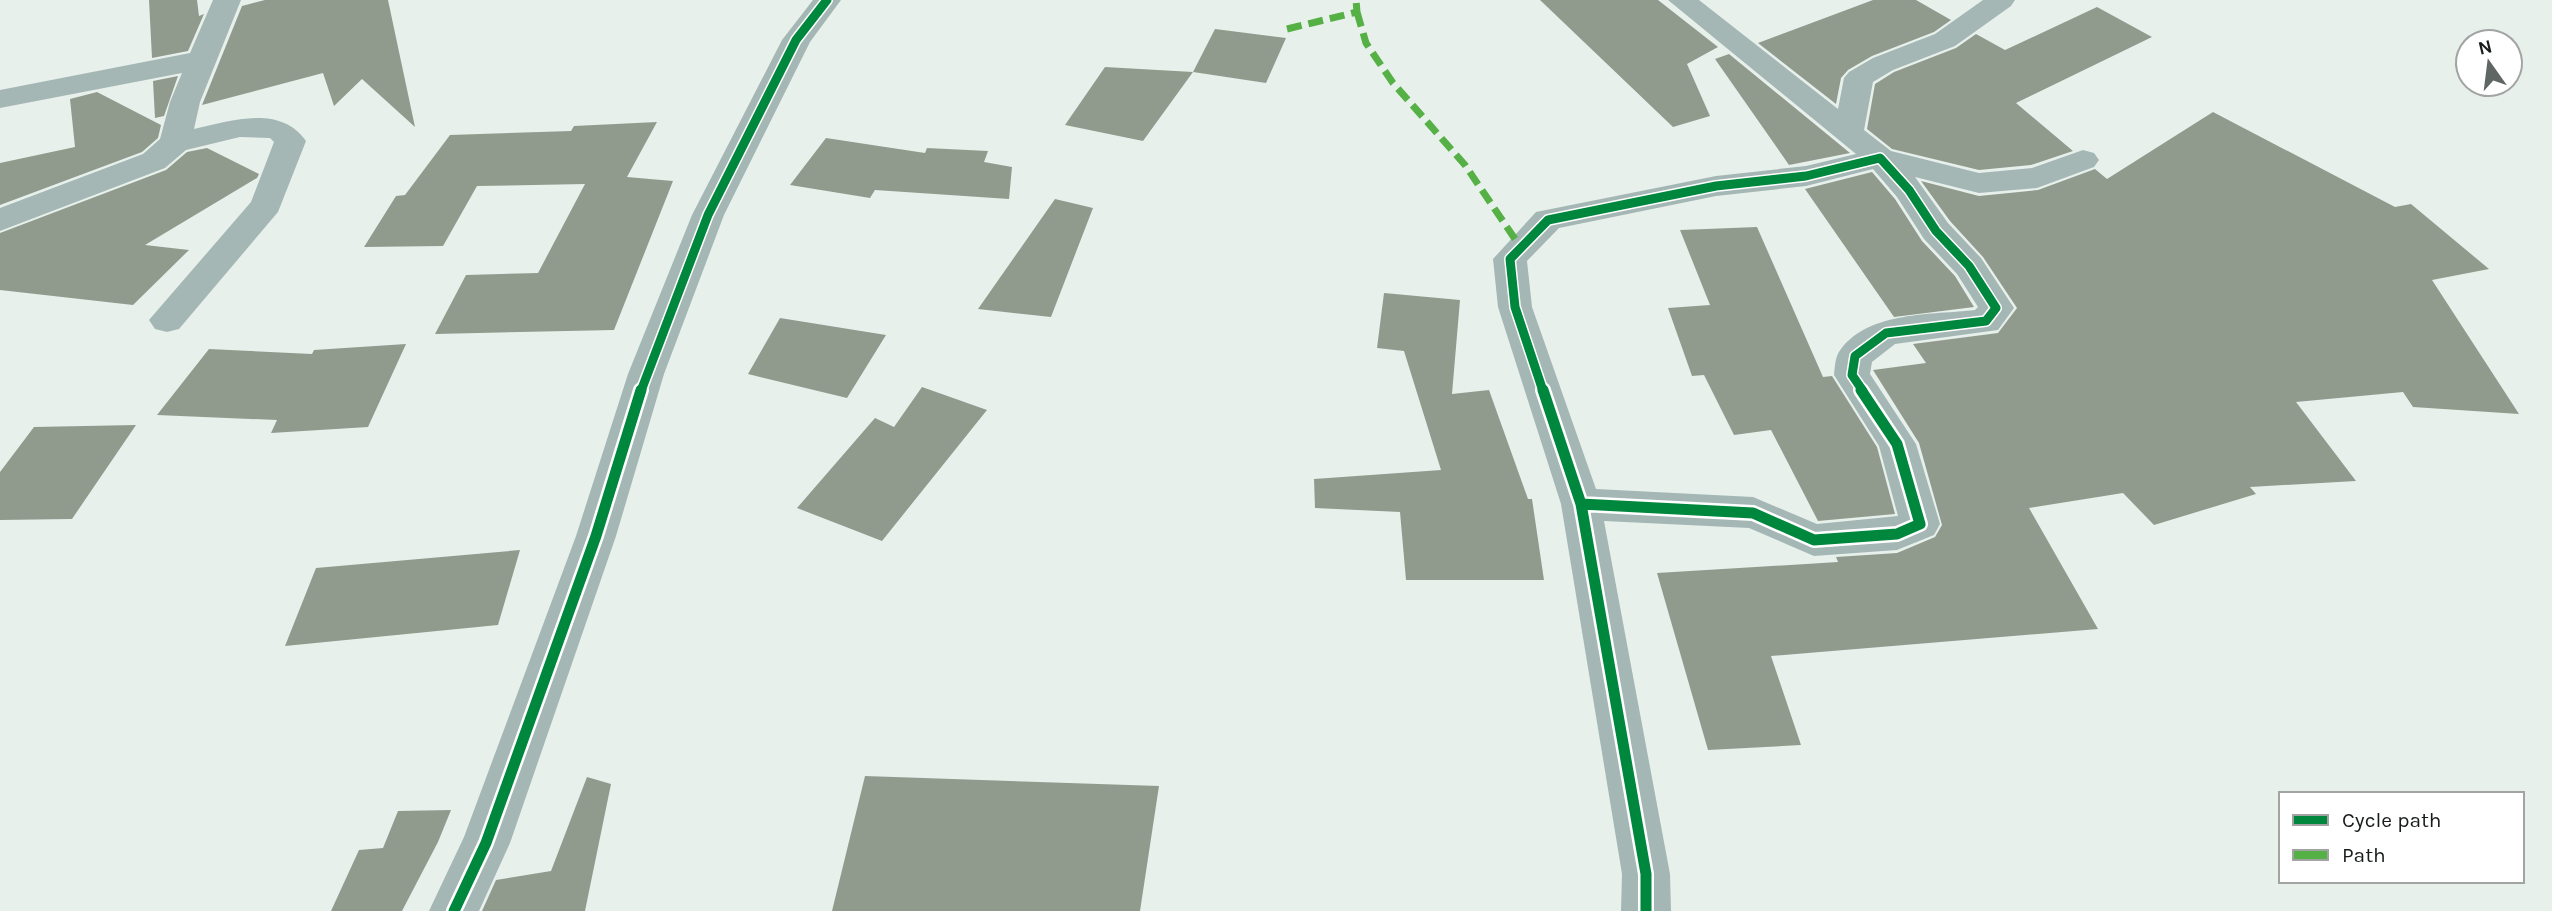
<svg xmlns="http://www.w3.org/2000/svg" width="2552" height="911" viewBox="0 0 2552 911" font-family="Karla,sans-serif">
<style>
.building{fill:#919b8d}
.lines{fill:none;stroke-linecap:round;stroke-linejoin:round}
.minor{fill:#a4b7b5;fill-rule:evenodd}
.quiet{stroke:#55b145;stroke-width:7;stroke-dasharray:15 7;stroke-linecap:butt}
.cycleway-far1-casing{stroke:#fff;stroke-width:12}
.cycleway-casing{stroke:#fff;stroke-width:16}
.cycleway-far1{stroke:#00873e;stroke-width:9}
.cycleway{stroke:#00873e;stroke-width:11}
</style>
<rect width="100%" height="100%" fill="#e8f0ec"/>
<path class="building" d="M149 0H197L199 16 204 14 188 51 152 58Z
M265 0H388L415 127 362 79 334 106 323 73 202 105 242 6Z
M1540 0H1658L1718 47 1687 64 1710 116 1673 127Z
M1873 0H1916L1951 20 1934 32 1872 56 1848 70 1841 78 1836 104 1758 43Z
M2097 7 2152 37 2016 103 2073 151 2031 165 1979 170 1892 149 1867 129 1875 84 1894 72 1956 48 1976 34 2005 50Z
M1215 29 1286 38 1266 83 1193 72Z
M1729 54 1850 153 1789 165 1715 59Z
M1105 67 1193 72 1143 141 1065 125Z
M178 76 164 116 155 118 153 81Z
M97 92 161 125 158 138 142 152 0 205V163L75 147 70 99Z
M2213 112 2395 207 2411 204 2489 269 2432 280 2519 414 2413 407 2403 392 2296 402 2356 481 2250 487 2256 494 2154 525 2123 493 2029 508 2098 629 1771 656 1801 745 1708 750 1657 573 1838 562 1836 557 1897 553 1935 537 1942 525 1919 443 1873 370 1926 363 1913 344 1998 333 2017 308 1983 257 1950 221 1921 181 1979 196 2038 190 2095 169 2107 179Z
M657 122 627 177 673 181 614 330 435 334 466 275 538 273 585 184 477 186 443 246 364 247 396 196 405 195 450 135 571 131 574 126Z
M826 138 925 153 927 148 988 151 984 162 1012 167 1009 199 875 190 870 198 790 185Z
M207 148 259 174 257 178 145 245 189 250 133 305 0 290V233L166 170 187 152Z
M1872 172 1895 199 1922 241 1955 276 1974 307 1894 317 1805 189Z
M1055 199 1093 208 1051 317 978 309Z
M1757 227 1823 377 1832 376 1877 447 1895 514 1818 521 1771 430 1734 435 1704 375 1692 376 1668 308 1710 305 1680 230Z
M1384 293 1460 300 1452 394 1489 390 1528 499H1532L1544 580H1406L1400 512 1315 508 1314 479 1441 470 1404 351 1377 348Z
M780 318 886 335 847 398 748 374Z
M406 344 368 427 271 433 277 420 157 415 209 349 312 354 314 350Z
M922 387 987 410 882 541 797 508 875 418 894 427Z
M136 425 72 519 0 520V472L34 427Z
M520 550 498 625 285 646 316 568Z
M865 776 1159 786 1140 911H832Z
M587 777 611 784 585 911H482L496 880 551 871Z
M451 810 438 842 402 911H331L359 850 383 848 398 811Z"/>
<g class="lines">
<path class="minor" d="M213 0H241L200 102 194 129C231 121 280 104 306 141L278 212 179 329 167 332 155 329 149 320 251 202 274 142 270 138 240 137 186 150 165 168 0 231V208L143 154 160 139 170 102 182 73 0 108V90L190 53Z
M813 0H841L810 42 724 215 664 374 616 536 510 843 479 911H429L464 837 576 536 628 374 692 215 782 40Z
M1668 0H1699L1838 109 1844 78 1849 72 1873 58 1935 34 1983 0H2015L2011 6 1955 46 1893 70 1873 82 1864 130 1891 151 1979 173 2032 168 2083 150 2094 153 2099 160 2094 167 2037 188 1979 193 1915 177 1948 223 1981 258 2014 308 1998 330 1895 344 1872 362 1870 374 1916 444 1940 524 1934 535 1897 550 1814 556 1749 528 1604 521 1670 874 1671 911H1621L1622 874 1561 504 1498 307 1493 259 1536 212 1716 176 1806 166 1856 154ZM1873 169 1897 197 1924 239 1957 274 1978 307 1975 310C1932 315 1870 311 1841 349 1835 356 1835 366 1834 375L1879 446 1898 516 1817 524 1753 497 1596 489 1532 307 1527 261 1559 228 1716 196 1806 186Z"/>
<path class="quiet" d="M1357 12 1366 43 1393 83 1465 165 1521 248
M1287 29 1357 12 1356 0"/>
<g class="cycleway-far1-casing">
<path id="cycleway-far1" d="M641 391 708 215 796 40 827 0
M1543 391 1515 307 1510 259 1548 220 1716 186 1806 176 1880 158 1909 190 1936 231 1969 266 1996 308 1986 321 1886 333 1855 356 1852 375 1863 391"/>
</g>
<g class="cycleway-casing">
<path id="cycleway" d="M1543 390 1581 504
M1581 504 1753 513 1814 540 1897 534 1920 524 1897 444 1861 390
M1581 504 1646 874V911
M454 911 486 843 596 536 641 390"/>
</g>
<use href="#cycleway-far1" class="cycleway-far1"/>
<use href="#cycleway" class="cycleway"/>
</g>
<rect x="2279" y="792" width="245" height="91" fill="#ffffff" stroke="#a2a4a3" stroke-width="2"/>
<rect x="2293" y="815" width="35" height="10" fill="#00873e" stroke="#a2a4a3" stroke-width="2"/>
<text x="2342" y="827" font-size="21" fill="#171c19">Cycle path</text>
<rect x="2293" y="850" width="35" height="10" fill="#55b145" stroke="#a2a4a3" stroke-width="2"/>
<text x="2342" y="862" font-size="21" fill="#171c19">Path</text>
<g transform="translate(2489 63) rotate(346)"><circle r="33" fill="#ffffff" stroke="#a2a4a3" stroke-width="2"/>
<path d="M0-5L12 26L0 18L-12 26Z" fill="#606663"/>
<text y="-10" font-size="19" font-weight="bold" text-anchor="middle" fill="#171c19">N</text>
</g>
</svg>
